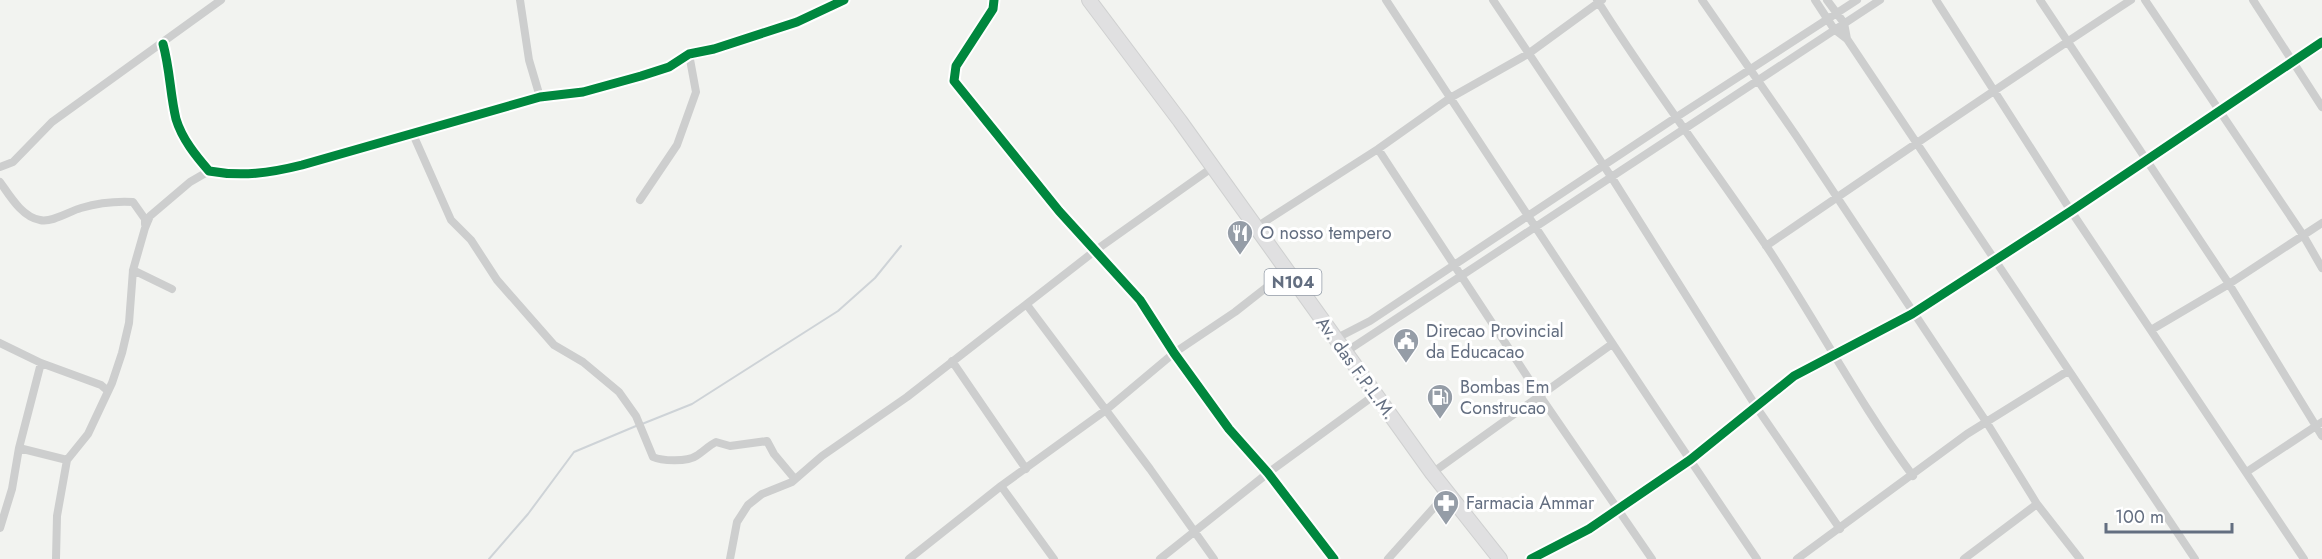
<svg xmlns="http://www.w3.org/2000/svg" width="2322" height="559" viewBox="0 0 2322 559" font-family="Jost,sans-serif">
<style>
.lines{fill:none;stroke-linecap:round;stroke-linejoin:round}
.stream{stroke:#ced3d7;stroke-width:2}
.primary-casing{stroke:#cfd0d0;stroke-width:16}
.minor{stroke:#cdcece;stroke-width:8}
.primary{stroke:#e0e0e1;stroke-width:14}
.cycleway-casing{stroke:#fff;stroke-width:13}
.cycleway{stroke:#00873e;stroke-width:9}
.labels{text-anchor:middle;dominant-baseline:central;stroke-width:6;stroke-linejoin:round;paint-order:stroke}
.shield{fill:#fff;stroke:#929aa6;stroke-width:1.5}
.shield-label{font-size:16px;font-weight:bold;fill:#636e80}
.poi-label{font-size:18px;fill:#636e80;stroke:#fff;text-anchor:start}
.street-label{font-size:18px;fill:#636e80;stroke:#fff}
</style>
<rect width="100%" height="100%" fill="#f2f3f0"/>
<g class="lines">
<path class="stream" d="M642 424 692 404 838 311 875 278 901 246
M489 559 528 514 574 452 636 426"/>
<g class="primary-casing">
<path id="primary" d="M1089 0 1180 121 1432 473 1500 559"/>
</g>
<path class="minor" d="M520 0 529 60 540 97
M994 0 993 9 956 66 954 81 1059 211 1140 300 1174 353 1229 429 1268 473 1334 559
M1386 0C1509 187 1631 374 1757 559
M1493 0 1612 178 1757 408 1840 529
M1597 0C1650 85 1711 164 1767 247 1817 322 1859 403 1913 476
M1702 0 1797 137 1987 423 2037 504 2080 559
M1815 0 1834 29 1847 39
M1827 0 1844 23 1847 39 2195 559
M1936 0 2071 211 2304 559
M2040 0 2229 284 2322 436
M2145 0 2303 235 2322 268
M2253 0 2322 107
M163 44C170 69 170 94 176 119 182 139 196 156 209 171 242 177 270 173 302 165L540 97 583 92 641 76 669 67 689 54 714 49 797 22 844 0
M412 132 451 220 471 240 497 280 554 345 583 362 619 392 636 416 653 457C661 461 688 462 696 456 703 452 708 446 716 442L730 446 767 441 774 454 794 478
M1378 149 1540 396 1652 559
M0 167 13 162 52 122 221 0
M0 182C10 196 22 217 40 220 52 223 70 211 81 208 98 203 115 201 133 202L145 219V224
M640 200 677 145 696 92 689 54
M1255 228 1378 149 1450 98 1528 54 1602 0
M1766 246C1887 163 2008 80 2131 0
M133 270 172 289
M1027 305 1150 469 1214 559
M2151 330 2229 284 2322 223
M1335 339 1370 321 1675 118 1857 0
M0 343 41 363 101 385 108 391
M1344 353 1880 0
M952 361 1026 469
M41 363 19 448 67 460
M2248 471 2322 422
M1432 473 1612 344
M1001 486 1054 559
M0 528 12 489 19 448
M56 559 57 516 67 460 88 434 112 383 122 353 129 323 133 270 145 228 150 216 190 182 209 171
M730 559 737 522 748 505 762 494 792 482 822 456 907 397 1096 250 1213 167
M909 559 1001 486 1106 410 1174 353 1235 312 1286 272
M1160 559 1268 473 1376 394
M1388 559 1447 493
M1531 559 1589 529 1690 460 1794 376 1912 314 2071 211 2322 42
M1797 559 1967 434 2068 371
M1964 559 2037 504"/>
<use href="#primary" class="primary"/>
<g class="cycleway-casing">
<path id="cycleway" d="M994 0 993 9 956 66 954 81 1059 211 1140 300 1174 353 1229 429 1268 473 1334 559
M163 44C170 69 170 94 176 119 182 139 196 156 209 171 242 177 270 173 302 165L540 97 583 92 641 76 669 67 689 54 714 49 797 22 844 0
M1531 559 1589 529 1690 460 1794 376 1912 314 2071 211 2322 42"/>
</g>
<use href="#cycleway" class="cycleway"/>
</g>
<defs>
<g id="restaurant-pin" transform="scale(1.35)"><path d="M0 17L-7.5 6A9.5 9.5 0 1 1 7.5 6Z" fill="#959da7" stroke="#fff"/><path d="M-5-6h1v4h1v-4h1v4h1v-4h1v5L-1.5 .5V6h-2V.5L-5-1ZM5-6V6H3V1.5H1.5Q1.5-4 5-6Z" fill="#fff"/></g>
<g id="civic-pin" transform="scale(1.35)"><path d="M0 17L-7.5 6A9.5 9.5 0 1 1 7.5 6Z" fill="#959da7" stroke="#fff"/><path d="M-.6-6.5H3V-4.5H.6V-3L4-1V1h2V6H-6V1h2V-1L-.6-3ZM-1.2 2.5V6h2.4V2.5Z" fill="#fff"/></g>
<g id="fuel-pin" transform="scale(1.35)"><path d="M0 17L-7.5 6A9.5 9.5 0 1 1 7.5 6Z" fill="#959da7" stroke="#fff"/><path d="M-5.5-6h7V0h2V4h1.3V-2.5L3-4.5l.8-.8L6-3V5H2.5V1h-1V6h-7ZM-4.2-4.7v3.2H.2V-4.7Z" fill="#fff"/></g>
<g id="pharmacy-pin" transform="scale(1.35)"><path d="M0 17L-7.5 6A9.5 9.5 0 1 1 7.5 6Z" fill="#959da7" stroke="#fff"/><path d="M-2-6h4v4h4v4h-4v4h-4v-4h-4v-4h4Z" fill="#fff"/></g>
</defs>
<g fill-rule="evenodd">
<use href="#restaurant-pin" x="1240" y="233"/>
<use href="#civic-pin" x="1406" y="341"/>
<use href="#fuel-pin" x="1440" y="397"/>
<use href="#pharmacy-pin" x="1446" y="503"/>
</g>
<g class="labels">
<rect class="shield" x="1264.5" y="269" width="57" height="26" rx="4.5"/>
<g class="shield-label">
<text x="1293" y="282">N104</text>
</g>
<g class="poi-label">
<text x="1260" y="233">O nosso tempero</text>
<text x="1426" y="331">Direcao Provincial<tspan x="1426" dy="21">da Educacao</tspan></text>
<text x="1460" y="387">Bombas Em<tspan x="1460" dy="21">Construcao</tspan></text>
<text x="1466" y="503">Farmacia Ammar</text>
</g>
<g class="street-label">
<text transform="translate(1356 368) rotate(54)">Av. das F.P.L.M.</text>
</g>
</g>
<path d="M2106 523v9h126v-9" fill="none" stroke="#636e80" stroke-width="3"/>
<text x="2115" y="523" font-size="18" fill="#636e80" stroke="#ffffff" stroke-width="4.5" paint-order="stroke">100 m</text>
</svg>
